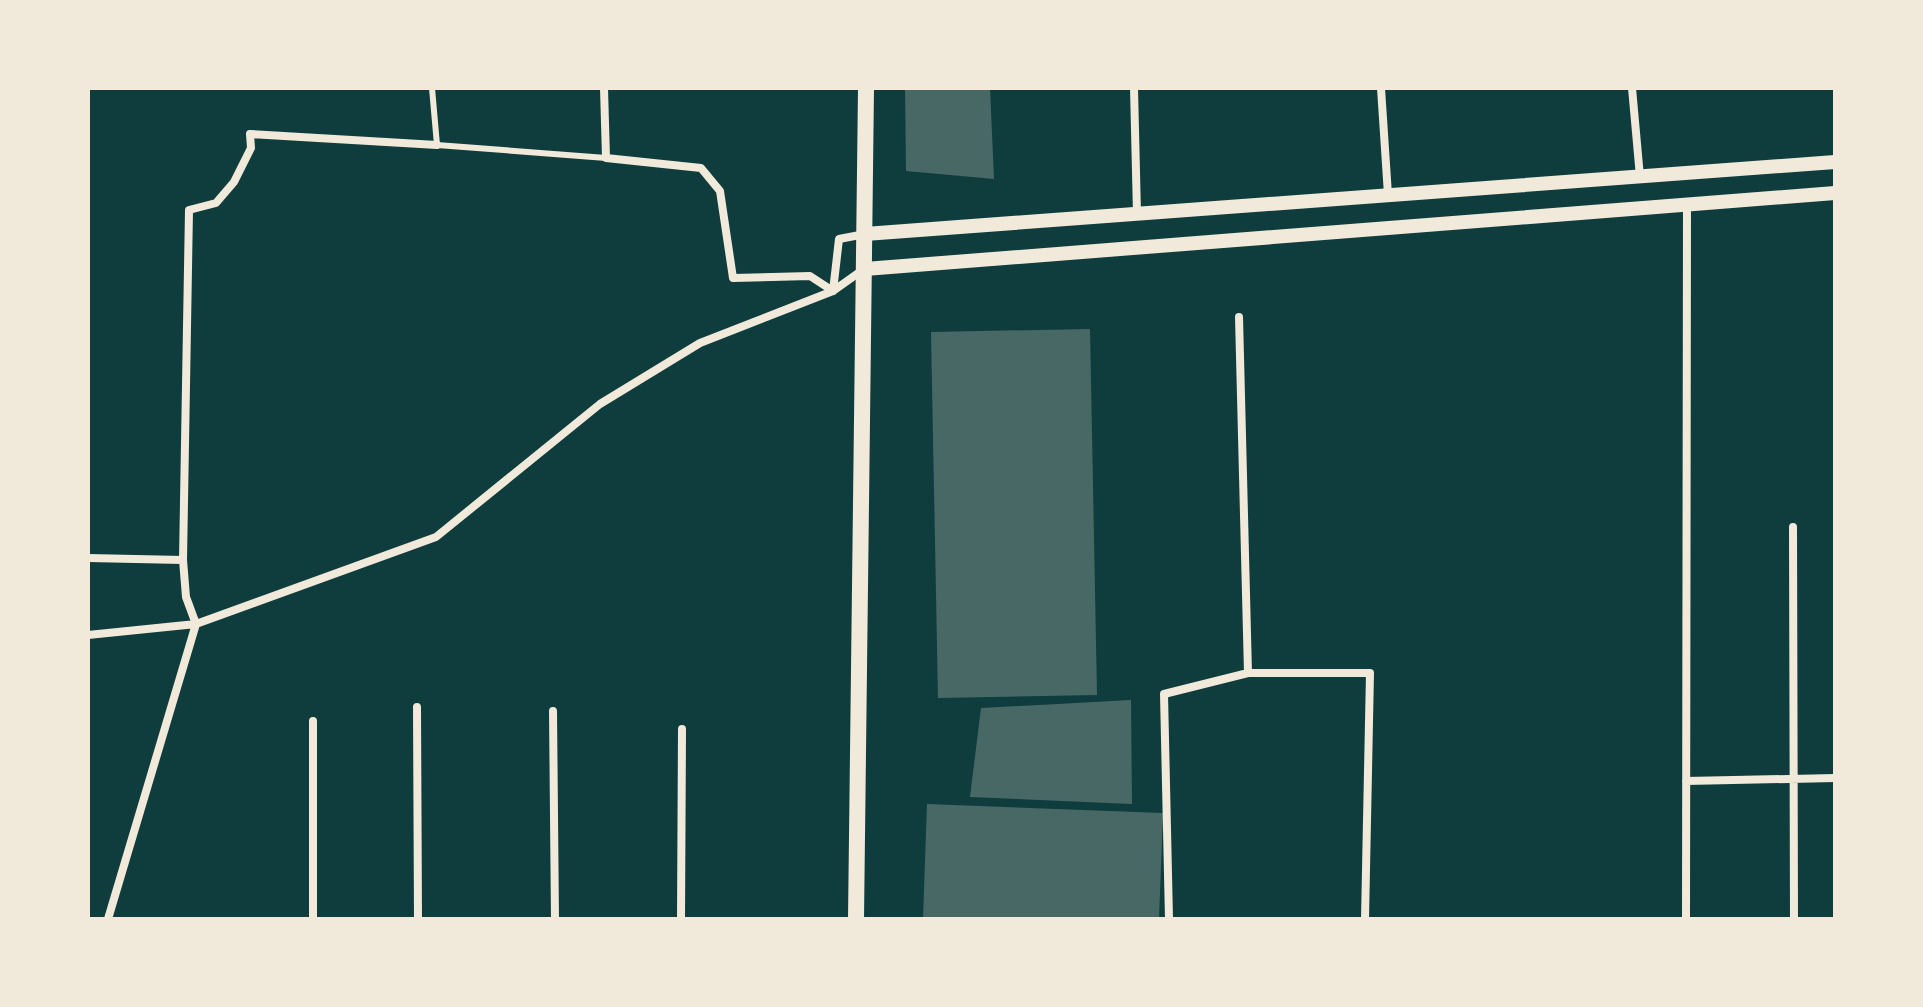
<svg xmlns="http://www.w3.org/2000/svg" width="1923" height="1007" viewBox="0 0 1923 1007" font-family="Commissioner,sans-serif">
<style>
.building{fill:#486865}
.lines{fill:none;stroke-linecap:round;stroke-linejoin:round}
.service{stroke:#f1e9da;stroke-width:6}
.minor{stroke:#f1e9da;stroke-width:8}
.tertiary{stroke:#f1e9da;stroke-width:14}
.secondary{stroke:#f1e9da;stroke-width:16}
</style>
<rect width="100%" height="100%" fill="#0f3d3e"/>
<path class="building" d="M905 88H990L994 179 906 171Z
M1090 329 1097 695 938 698 931 332Z
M1131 700 1132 804 970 797 981 708Z
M927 804 1163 813 1159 919H923Z"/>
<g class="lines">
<path class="service" d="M432 88 437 145 606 158"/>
<path class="minor" d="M604 88 606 158 701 168 720 191 733 278 810 276 833 291
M1134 88 1137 214
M1381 88 1388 195
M1632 88 1640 177
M833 291 839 239 865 234
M1239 317 1248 673
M1793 527 1794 919
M88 558 183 560 186 597 196 624
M183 560 189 210 216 203 234 182 251 148 250 134 437 145
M88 635 196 624 436 537 600 404 700 343 833 291 864 269
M417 707 418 919
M553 711 555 919
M313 721V919
M1686 781 1835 778
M108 919 196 624
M681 919 682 729
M1169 919 1164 694 1248 673H1370L1365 919
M1686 919 1687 205"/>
<path class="tertiary" d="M865 234 1835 162
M865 269 1835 193"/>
<path class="secondary" d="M856 919 866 88"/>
</g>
<rect width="1923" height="1007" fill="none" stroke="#f1e9da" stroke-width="180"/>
</svg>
